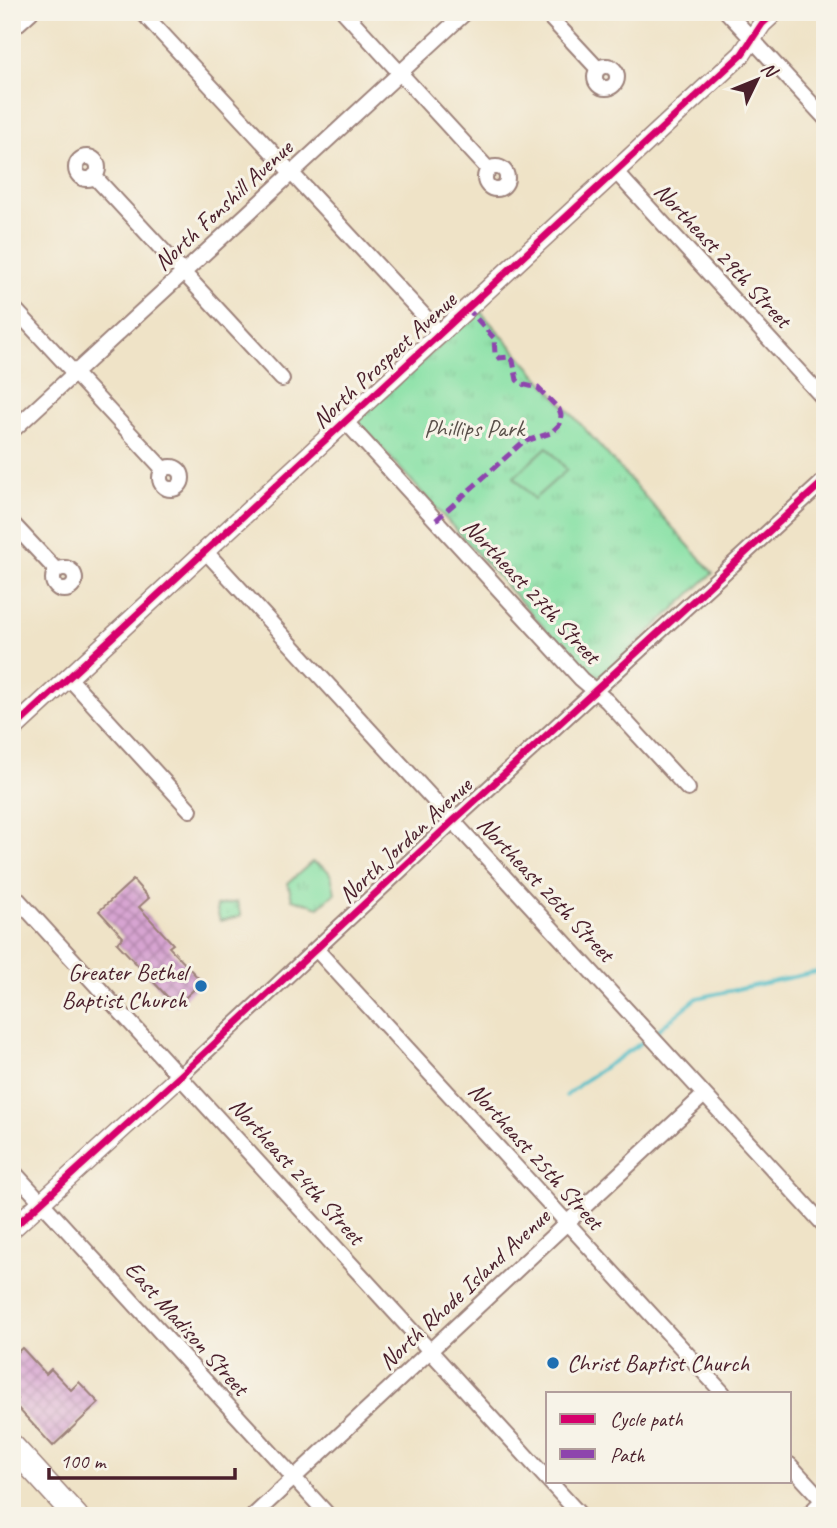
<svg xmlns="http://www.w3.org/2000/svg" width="837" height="1528" viewBox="0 0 837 1528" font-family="Caveat,sans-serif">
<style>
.grass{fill:url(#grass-dots);stroke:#698068;stroke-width:2}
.park{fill:url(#park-tufts);stroke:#698068;stroke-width:2}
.garden{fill:#88e1a6;stroke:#698068;stroke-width:2}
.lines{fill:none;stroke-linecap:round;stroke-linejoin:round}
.stream{stroke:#4fbdc7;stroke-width:3.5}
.building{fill:url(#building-cross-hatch)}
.minor-casing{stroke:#9c8179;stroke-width:18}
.tertiary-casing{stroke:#9c8179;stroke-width:21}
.primary-casing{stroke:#9c8179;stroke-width:26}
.minor{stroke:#fff;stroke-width:14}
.tertiary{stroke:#fff;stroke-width:18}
.primary{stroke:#fff;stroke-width:23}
.quiet{stroke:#8e44ad;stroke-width:5;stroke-dasharray:10 5;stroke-linecap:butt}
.cycleway-casing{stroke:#f7f3e8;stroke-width:11}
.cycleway{stroke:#d6006c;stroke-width:7}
.poi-dot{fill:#1f6fb2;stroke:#f7f3e8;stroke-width:2.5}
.labels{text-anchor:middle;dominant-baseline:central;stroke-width:6;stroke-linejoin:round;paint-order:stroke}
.street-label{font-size:24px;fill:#4a1f2b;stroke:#f7f3e8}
.park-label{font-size:24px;fill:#5a504a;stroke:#f7f3e8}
.poi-label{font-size:24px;fill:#4a1f2b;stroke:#f7f3e8;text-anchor:end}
</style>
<defs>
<pattern id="grass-dots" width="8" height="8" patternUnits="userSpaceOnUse" patternTransform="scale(1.75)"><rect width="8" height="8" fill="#88e1a6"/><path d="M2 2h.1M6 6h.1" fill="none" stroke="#77c18f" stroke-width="1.8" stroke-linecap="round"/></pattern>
<pattern id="park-tufts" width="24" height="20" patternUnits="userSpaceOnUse" patternTransform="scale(1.75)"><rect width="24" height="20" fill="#88e1a6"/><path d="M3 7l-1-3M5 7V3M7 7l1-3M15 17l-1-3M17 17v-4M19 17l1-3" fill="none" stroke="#77c18f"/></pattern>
<pattern id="building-cross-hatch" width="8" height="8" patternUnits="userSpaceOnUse" patternTransform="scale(1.75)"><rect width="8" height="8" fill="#d7a4d1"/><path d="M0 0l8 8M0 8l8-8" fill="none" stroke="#b085aa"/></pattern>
</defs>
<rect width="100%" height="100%" fill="#f7f3e8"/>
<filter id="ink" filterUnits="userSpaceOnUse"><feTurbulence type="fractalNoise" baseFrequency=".0143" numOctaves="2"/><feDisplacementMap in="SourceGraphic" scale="14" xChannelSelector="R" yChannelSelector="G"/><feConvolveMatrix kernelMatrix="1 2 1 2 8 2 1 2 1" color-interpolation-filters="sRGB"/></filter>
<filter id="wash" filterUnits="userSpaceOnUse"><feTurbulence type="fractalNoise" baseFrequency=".00686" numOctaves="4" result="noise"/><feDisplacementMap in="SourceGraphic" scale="28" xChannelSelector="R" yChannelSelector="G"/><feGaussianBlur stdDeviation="1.57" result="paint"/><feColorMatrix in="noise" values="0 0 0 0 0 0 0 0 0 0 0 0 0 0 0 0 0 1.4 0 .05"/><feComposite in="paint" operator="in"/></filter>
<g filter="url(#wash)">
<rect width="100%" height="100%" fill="#efe3c7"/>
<path class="grass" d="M237 902 241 916 220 921 216 906Z"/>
<path class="park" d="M479 310 713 573 604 674 595 677 587 675 359 423 360 418Z
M312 862C332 869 331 874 335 893L319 907 292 899 288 883Z"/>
<path class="garden" d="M547 447 567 470 534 499 514 477Z"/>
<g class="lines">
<path class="stream" d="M653 1034 697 998 825 970
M566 1096 584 1081 647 1039"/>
</g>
<g id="blocks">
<path class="building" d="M133 880 149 898 139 907 173 944 169 947 202 982 176 1006 117 943 123 937 99 911Z
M22 1348 46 1374 51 1369 71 1390 79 1382 99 1403 53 1446 14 1404 18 1399 12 1393V1357Z"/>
</g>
</g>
<g filter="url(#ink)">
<use href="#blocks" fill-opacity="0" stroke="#9c8179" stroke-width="2"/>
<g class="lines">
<g class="minor-casing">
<path id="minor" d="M142 12 441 334
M344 12 489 170
M545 12 598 69
M727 12 825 118
M12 29 31 12
M595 77a11 11 0 1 1 22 0a11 11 0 1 1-22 0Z
M76 168a11 11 0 1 1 22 0a11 11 0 1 1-22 0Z
M485 178a11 11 0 1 1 22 0a11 11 0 1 1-22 0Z
M616 172 825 400
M94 176 282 379
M12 306 164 470
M346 422 581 679 607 701 688 789
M12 431 466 12
M160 478a11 11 0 1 1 22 0a11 11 0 1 1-22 0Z
M12 523 56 570
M206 552 825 1226
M53 579a11 11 0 1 1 22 0a11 11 0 1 1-22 0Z
M69 678 190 810
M12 893 548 1480
M316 949 723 1393
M180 1076 453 821 825 480
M12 1170 329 1516
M790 1465 825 1503
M549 1481 581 1516
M253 1516 704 1095
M807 1516 825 1498"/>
</g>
<g class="tertiary-casing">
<path id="tertiary" d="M12 730 742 54 762 24 775 12
M12 1229 180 1076"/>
</g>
<g class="primary-casing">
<path id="primary" d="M12 1446 76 1516"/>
</g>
<use href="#minor" class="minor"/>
<use href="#tertiary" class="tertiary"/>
<use href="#primary" class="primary"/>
<path class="quiet" d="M436 520 523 442 551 433 560 424 561 415 559 409 538 388 521 384 517 380 513 361 510 357 499 358 495 354 494 338 468 309"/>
<g class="cycleway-casing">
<path id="cycleway" d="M12 730 742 54 762 24 775 12
M12 1229 180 1076 453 821 825 480"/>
</g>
<use href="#cycleway" class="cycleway"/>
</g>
</g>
<g class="poi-dot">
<circle cx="201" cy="986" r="7"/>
<circle cx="553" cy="1363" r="7"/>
</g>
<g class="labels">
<g class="street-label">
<text transform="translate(223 205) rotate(-43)">North Fonshill Avenue</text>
<text transform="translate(723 255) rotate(47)">Northeast 29th Street</text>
<text transform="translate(384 360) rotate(-43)">North Prospect Avenue</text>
<text transform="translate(532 591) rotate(47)">Northeast 27th Street</text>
<text transform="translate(405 840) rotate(-43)">North Jordan Avenue</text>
<text transform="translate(546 889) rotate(47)">Northeast 26th Street</text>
<text transform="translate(536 1156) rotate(48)">Northeast 25th Street</text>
<text transform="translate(297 1171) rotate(48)">Northeast 24th Street</text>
<text transform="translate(464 1289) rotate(-43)">North Rhode Island Avenue</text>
<text transform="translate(187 1328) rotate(48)">East Madison Street</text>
</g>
<g class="park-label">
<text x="474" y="428">Phillips Park</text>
</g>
<g class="poi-label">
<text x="187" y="972">Greater Bethel<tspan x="187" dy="28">Baptist Church</tspan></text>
<text x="567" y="1363" text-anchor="start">Christ Baptist Church</text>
</g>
</g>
<rect width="837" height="1528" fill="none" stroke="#f7f3e8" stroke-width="42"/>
<rect x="546" y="1392" width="245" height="91" fill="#f7f3e8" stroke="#b29e9c" stroke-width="2"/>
<rect x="560" y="1414" width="35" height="10" fill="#d6006c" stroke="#b29e9c" stroke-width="2"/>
<text x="610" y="1426" font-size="21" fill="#4a1f2b">Cycle path</text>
<rect x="560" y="1449" width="35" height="10" fill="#8e44ad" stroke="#b29e9c" stroke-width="2"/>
<text x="610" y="1462" font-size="21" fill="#4a1f2b">Path</text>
<g transform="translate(757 80) rotate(47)" stroke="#f7f3e8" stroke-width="5" paint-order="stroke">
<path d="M0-5L12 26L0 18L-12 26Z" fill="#4a1f2b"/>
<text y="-10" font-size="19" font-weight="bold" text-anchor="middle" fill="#4a1f2b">N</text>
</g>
<path d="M49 1468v10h186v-10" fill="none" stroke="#4a1f2b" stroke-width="3.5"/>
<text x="60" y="1468" font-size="21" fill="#4a1f2b" stroke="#f7f3e8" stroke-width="5" paint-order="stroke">100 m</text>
</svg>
